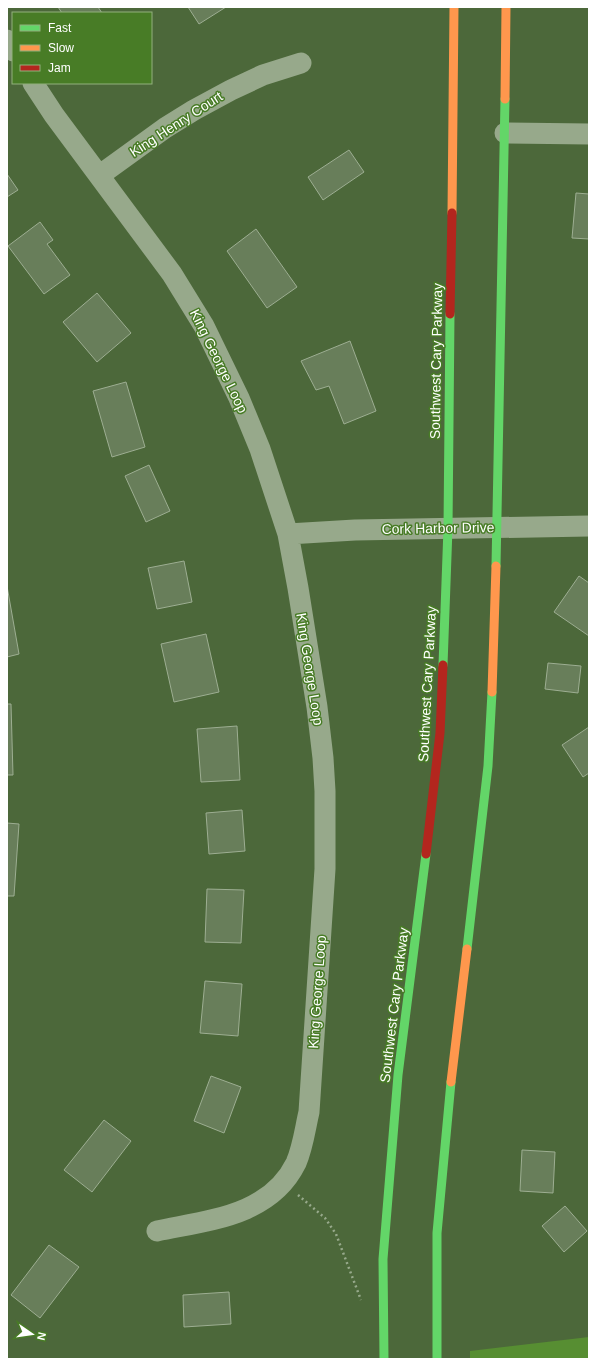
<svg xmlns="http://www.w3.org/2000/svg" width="596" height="1366" viewBox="0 0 596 1366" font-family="Helvetica,sans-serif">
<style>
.green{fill:#578e32}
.building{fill:#687e5a;stroke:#9dae92}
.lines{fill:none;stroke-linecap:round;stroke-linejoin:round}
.path{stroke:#97a98b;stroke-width:2.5;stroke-dasharray:2 3;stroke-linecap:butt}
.street{stroke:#97a98b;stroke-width:21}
.fast{stroke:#63d668;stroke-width:9}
.slow{stroke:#ff974d;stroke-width:9}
.jam{stroke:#b3261e;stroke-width:9}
.labels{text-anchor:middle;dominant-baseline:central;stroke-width:3;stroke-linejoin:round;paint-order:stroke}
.street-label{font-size:14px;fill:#fff;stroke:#487c26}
</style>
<rect width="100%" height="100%" fill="#4c683a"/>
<path class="green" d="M589 1337V1359H470V1351Z"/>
<path class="building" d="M58 7H98L102 13H62Z
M188 7H226L199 24Z
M349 150 364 172 323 200 308 177Z
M7 174 18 190 7 197Z
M576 193 589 194V239L572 238Z
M40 222 53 240 47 244 70 275 44 294 8 246Z
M256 229 297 287 267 308 227 251Z
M97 293 131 333 97 362 63 322Z
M350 341 376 411 344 424 329 386 316 390 301 361Z
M126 382 145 447 112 457 93 391Z
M149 465 170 511 146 522 125 476Z
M184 561 192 602 157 609 148 568Z
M579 576 589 583V636L554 612Z
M7 586 19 654 7 657Z
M206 634 219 692 174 702 161 644Z
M548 663 581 666 578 693 545 689Z
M7 704H11L13 775H7Z
M237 726 240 780 201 782 197 729Z
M589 727V773L583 777 562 745Z
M242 810 245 851 209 854 206 813Z
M7 823 19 824 14 896H7Z
M207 889 244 890 241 943 205 942Z
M205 981 242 984 238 1036 200 1033Z
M211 1076 241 1087 224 1133 194 1121Z
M104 1120 131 1141 92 1192 64 1170Z
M522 1150 555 1152 553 1193 520 1191Z
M565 1206 587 1231 564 1252 542 1226Z
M49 1245 79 1267 40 1318 11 1295Z
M229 1292 231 1324 184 1327 183 1295Z"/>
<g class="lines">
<path class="path" d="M298 1195 325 1218 336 1234 361 1300"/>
<path class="street" d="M7 40 13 51
M33 83 54 115 172 274 204 326 239 398 260 449 288 534 298 588 317 707 323 758 325 791V869L309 1112C305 1129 303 1147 296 1163 270 1216 209 1220 157 1231
M505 133 589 134
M100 175 165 128 194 110 231 90 263 75 301 63
M288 534 355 530 589 526"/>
<path class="fast" d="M496 566 505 99
M443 665 448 528 450 314
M467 949 488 766 492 692
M384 1359 383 1259 398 1075 426 854
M437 1359V1233L451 1082"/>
<path class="slow" d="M505 99 506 7
M452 213 454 7
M492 692 496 566
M451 1082 467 949"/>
<path class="jam" d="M450 314 452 213
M426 854 440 733 443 665"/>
</g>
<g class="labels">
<g class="street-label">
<text transform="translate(176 124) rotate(-33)">King Henry Court</text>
<text transform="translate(219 361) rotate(64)">King George Loop</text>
<text transform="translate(436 361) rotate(-89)">Southwest Cary Parkway</text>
<text transform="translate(438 528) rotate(-1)">Cork Harbor Drive</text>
<text transform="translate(310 669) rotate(81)">King George Loop</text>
<text transform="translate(427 684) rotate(-87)">Southwest Cary Parkway</text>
<text transform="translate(317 992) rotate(-86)">King George Loop</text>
<text transform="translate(394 1005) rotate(-83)">Southwest Cary Parkway</text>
</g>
</g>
<rect width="596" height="1366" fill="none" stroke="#ffffff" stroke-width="16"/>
<rect x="12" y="12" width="140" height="72" fill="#487c26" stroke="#91b07d"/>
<rect x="20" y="25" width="20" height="6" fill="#63d668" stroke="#91b07d"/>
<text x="48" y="32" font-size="12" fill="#ffffff">Fast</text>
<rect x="20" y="45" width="20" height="6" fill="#ff974d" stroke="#91b07d"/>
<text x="48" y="52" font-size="12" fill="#ffffff">Slow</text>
<rect x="20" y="65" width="20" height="6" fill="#b3261e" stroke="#91b07d"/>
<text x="48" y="72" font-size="12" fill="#ffffff">Jam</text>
<g transform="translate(32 1334) rotate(103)" stroke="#487c26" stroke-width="3" paint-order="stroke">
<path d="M0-3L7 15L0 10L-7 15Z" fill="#ffffff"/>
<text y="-6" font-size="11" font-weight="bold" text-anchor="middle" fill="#ffffff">N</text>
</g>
</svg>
